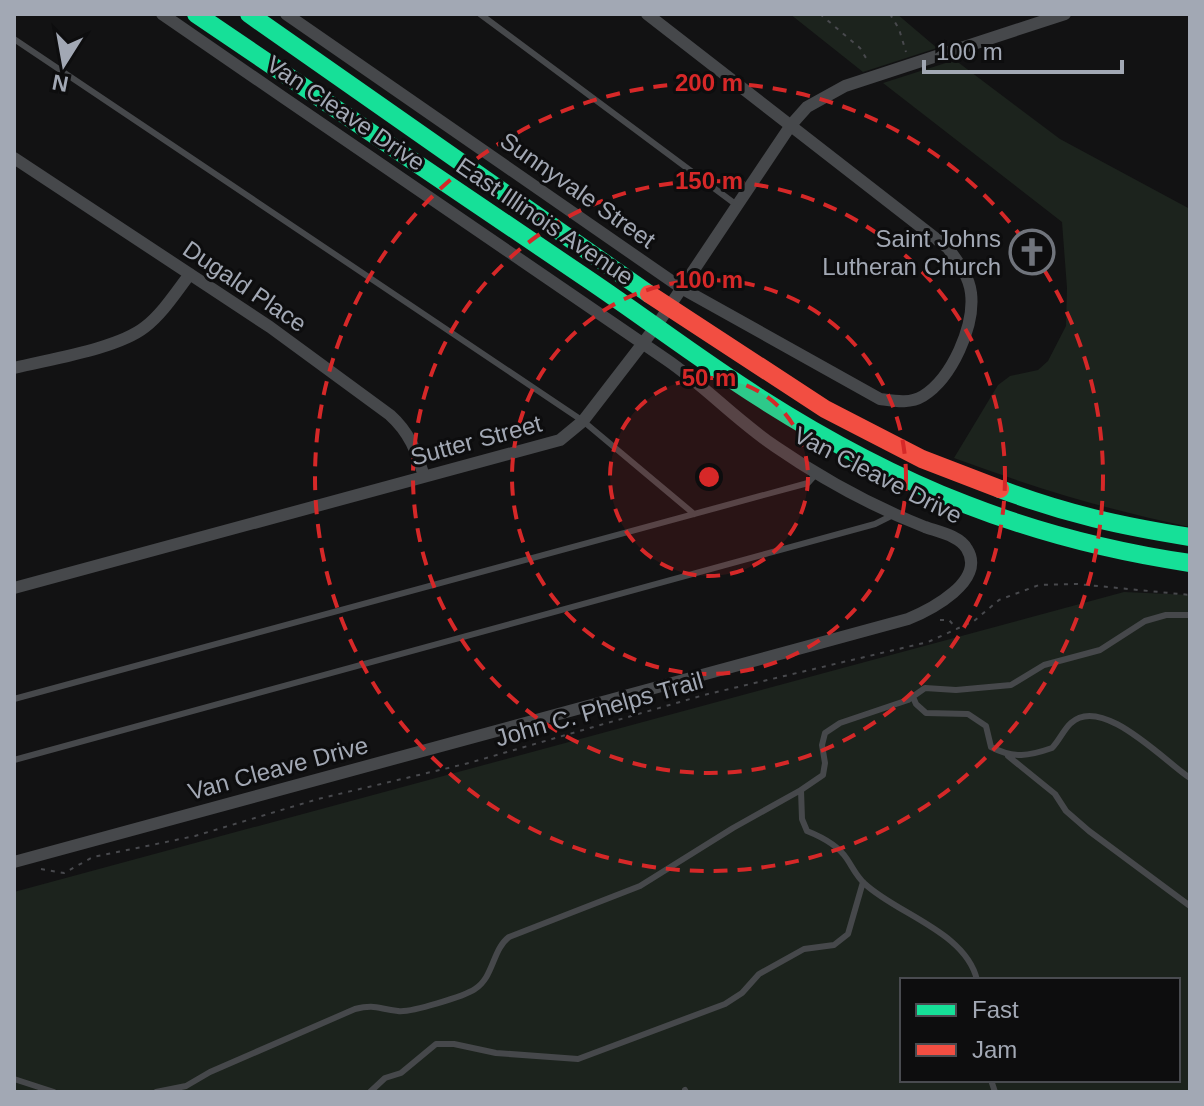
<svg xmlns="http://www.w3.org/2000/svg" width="1204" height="1106" viewBox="0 0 1204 1106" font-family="Arial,sans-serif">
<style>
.green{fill:#1c231d;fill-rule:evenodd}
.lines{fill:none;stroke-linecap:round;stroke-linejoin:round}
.path{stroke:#48494d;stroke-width:2;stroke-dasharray:4 6;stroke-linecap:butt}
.lane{stroke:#46484b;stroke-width:6}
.street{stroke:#46484b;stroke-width:12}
.fast{stroke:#16e098;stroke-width:18}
.jam{stroke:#f24e42;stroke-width:18}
.ring{fill:none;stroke:#d62828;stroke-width:4;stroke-dasharray:14 10}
.labels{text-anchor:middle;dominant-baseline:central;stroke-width:6;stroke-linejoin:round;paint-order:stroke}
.street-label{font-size:24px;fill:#a2a8b4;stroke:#0d0d0e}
.poi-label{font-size:24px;fill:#a2a8b4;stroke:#0d0d0e;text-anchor:end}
.centre{fill:#d62828;stroke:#0d0d0e;stroke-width:4}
.ring-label{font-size:24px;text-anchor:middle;font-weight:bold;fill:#d62828;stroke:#0d0d0e;stroke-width:6;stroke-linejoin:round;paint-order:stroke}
</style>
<rect width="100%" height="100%" fill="#121213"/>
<path class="green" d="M790 14H897L937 48 863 72Z
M955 60 1060 139 1190 209V527C1108 510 1032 487 954 458L998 385 1010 376 1038 370 1048 361 1066 326 1067 288 1062 222 883 83Z
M1124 592 1190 595V1092H14V892ZM902 980H1178V1080H902Z"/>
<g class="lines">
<path class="path" d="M820 14 860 48 869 63
M890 14 899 29 906 52
M940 620H949L957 629
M41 869 64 873 93 857 195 836 318 799 469 763 704 695 928 642 974 621 999 600 1039 585 1077 584 1190 595"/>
<path class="lane" d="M480 14 738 206
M14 39 583 421 694 514
M913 697 916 704 926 713 968 714 986 726 991 747C1014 759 1029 756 1052 748 1059 741 1064 729 1071 723 1102 694 1165 762 1190 778
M14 699 808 483 817 473
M1008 756 1055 794 1066 811 1089 831 1190 906
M14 760 875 524 893 515
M801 790 823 775 825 763 822 745 825 733 840 723 908 700 925 688 956 690 1011 685 1044 665 1100 650 1145 621 1166 615H1190
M14 1079 54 1092
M991 1080 995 1092
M685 1090 686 1092
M156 1092 186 1086 210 1072 355 1009C376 1004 378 1009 398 1011 410 1013 465 996 475 989 494 977 492 950 509 937L640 886 733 828 801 790 802 819 807 831C822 837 838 845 847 859 853 868 857 877 865 884 897 914 966 932 977 980
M370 1092 385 1078 401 1073 436 1044H454L496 1053 578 1059 725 1004 742 993 759 974 804 949 834 945 848 934 863 882"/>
<path class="street" d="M286 14 683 289 880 399C895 401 910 404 923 396 952 378 975 326 971 293 969 276 958 262 948 248L647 14
M14 158 270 327 390 415C410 433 416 451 424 476
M14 368C50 359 117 349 145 327 163 313 176 292 190 274
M14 588 560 440 583 421 657 325 791 125 807 107 845 86 1065 14
M14 862 908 619C930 610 987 581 967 549 960 536 939 532 925 527 874 507 821 478 776 447 737 421 705 386 667 360 499 245 330 130 162 14"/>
<path class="fast" d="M196 14C326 102 456 190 586 278 644 317 700 360 760 398 898 486 1028 539 1190 563
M249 14 649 294
M1000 489C1066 514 1121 526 1190 537"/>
<path class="jam" d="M649 294 825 409 922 459 1000 489"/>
</g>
<circle cx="709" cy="477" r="99" fill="#d62828" fill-opacity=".12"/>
<g class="ring">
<circle cx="709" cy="477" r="99"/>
<circle cx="709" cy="477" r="197"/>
<circle cx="709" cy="477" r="296"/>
<circle cx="709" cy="477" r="394"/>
</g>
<defs>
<g id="church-ring" transform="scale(2.3)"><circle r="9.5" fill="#0d0d0e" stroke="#70747c" stroke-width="1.5"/><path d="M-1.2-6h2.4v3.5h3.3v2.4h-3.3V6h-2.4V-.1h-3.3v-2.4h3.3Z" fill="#70747c"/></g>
</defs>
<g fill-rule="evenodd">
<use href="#church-ring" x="1032" y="252"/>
</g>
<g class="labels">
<g class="street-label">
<text transform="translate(346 113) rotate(34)">Van Cleave Drive</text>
<text transform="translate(578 190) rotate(35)">Sunnyvale Street</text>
<text transform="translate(545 221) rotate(34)">East Illinois Avenue</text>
<text transform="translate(245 286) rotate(34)">Dugald Place</text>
<text transform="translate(476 440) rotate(-15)">Sutter Street</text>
<text transform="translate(878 475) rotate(27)">Van Cleave Drive</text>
<text transform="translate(599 709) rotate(-16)">John C. Phelps Trail</text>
<text transform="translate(278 768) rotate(-15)">Van Cleave Drive</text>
</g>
<g class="poi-label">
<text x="1001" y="238">Saint Johns<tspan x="1001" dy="28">Lutheran Church</tspan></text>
</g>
</g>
<circle cx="709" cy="477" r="12" class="centre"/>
<g class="ring-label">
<text x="709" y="91">200 m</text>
<text x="709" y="189">150 m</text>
<text x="709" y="288">100 m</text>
<text x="709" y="386">50 m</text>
</g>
<rect width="1204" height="1106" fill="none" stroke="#a2a8b4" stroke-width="32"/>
<rect x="900" y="978" width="280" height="104" fill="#0d0d0e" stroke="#494b50" stroke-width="2"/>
<rect x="916" y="1004" width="40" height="12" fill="#16e098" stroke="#494b50" stroke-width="2"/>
<text x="972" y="1018" font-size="24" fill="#a2a8b4">Fast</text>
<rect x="916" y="1044" width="40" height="12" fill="#f24e42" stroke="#494b50" stroke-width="2"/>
<text x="972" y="1058" font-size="24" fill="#a2a8b4">Jam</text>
<g transform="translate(64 64) rotate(191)" stroke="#0d0d0e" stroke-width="6" paint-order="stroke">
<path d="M0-6L14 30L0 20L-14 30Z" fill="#a2a8b4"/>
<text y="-12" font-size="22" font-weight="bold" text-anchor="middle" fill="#a2a8b4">N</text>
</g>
<path d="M924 60v12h198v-12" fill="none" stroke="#a2a8b4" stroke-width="4"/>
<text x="936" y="60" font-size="24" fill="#a2a8b4" stroke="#0d0d0e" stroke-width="6" paint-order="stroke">100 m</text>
</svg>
